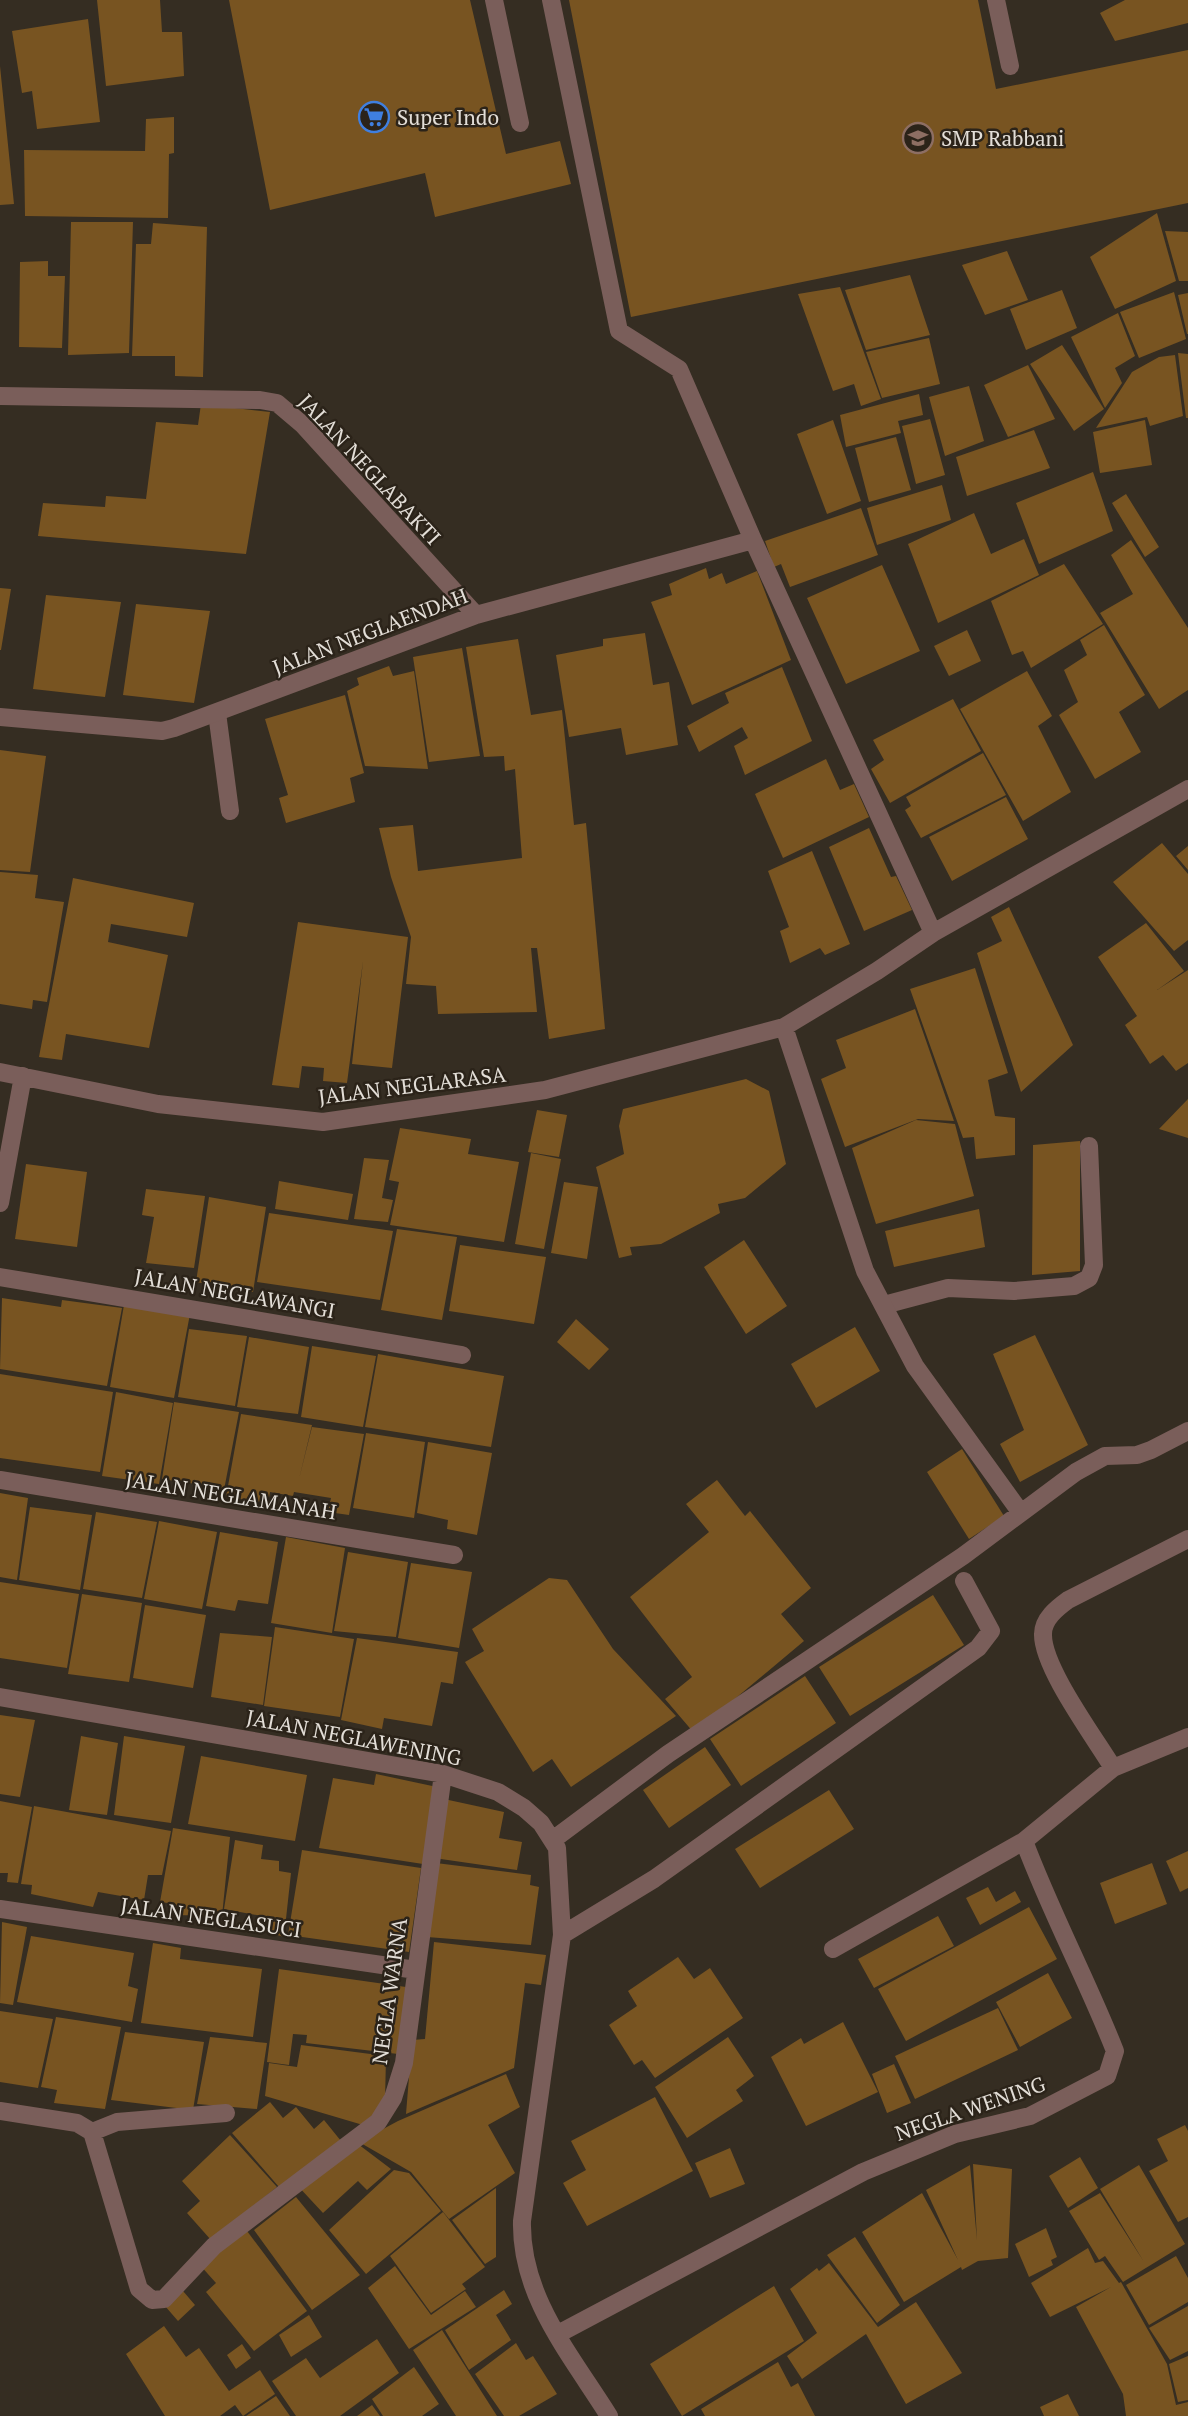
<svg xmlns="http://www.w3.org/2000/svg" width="1188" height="2416" viewBox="0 0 1188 2416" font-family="'PT Serif',serif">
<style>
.building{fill:#785421}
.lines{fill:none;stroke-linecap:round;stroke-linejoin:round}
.lane{stroke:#7a5e5a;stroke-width:18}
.street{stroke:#7a5e5a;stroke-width:18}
.labels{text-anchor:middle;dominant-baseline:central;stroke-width:5;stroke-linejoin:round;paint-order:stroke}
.poi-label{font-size:21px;fill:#e3ded7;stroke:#2b2319;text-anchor:start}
.street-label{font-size:21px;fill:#e3ded7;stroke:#2b2319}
</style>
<rect width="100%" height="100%" fill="#352d22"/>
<path class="building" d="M97 0H160L162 32H182L184 76 106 86Z
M229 0H470L506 154 560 141 571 184 435 217 425 173 270 210Z
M569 0H978L996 89 1188 50V203L631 317Z
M1125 0H1188V23L1115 41 1100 13Z
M88 19 100 122 37 129 32 91 22 93 12 31Z
M0 66 14 204 0 205Z
M174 117V153L169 154 168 218 25 216 24 150 145 151 146 119Z
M1157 213 1176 281 1115 309 1090 257Z
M71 222H133L129 353 68 355Z
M153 223 207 227 203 377 175 376V356H132L136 244H151Z
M1165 231 1188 232V281H1179Z
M1007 251 1028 300 985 315 962 265Z
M48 261V276H65L62 348 19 347 20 262Z
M910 275 930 335 866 350 845 290Z
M840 287 881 399 861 406 854 384 833 391 798 294Z
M1062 290 1077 328 1026 350 1010 309Z
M1174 292 1186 339 1139 358 1120 312Z
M1188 293V334H1187L1178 295Z
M1118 313 1135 356 1115 368 1122 383 1105 408 1071 337Z
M929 338 940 384 882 398 866 352Z
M1062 345 1104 409 1074 431 1030 364Z
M1178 353 1188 354V418H1186Z
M1175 355 1183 416 1150 426 1147 417 1096 428 1132 372 1159 357Z
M1028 365 1055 419 1008 437 984 385Z
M969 386 984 441 945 456 929 397Z
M919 394 923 415 898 421 901 433 846 447 840 415Z
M201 404 270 412 246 554 38 536 43 503 105 507 106 496 146 499 156 422 198 425Z
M930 419 945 475 916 484 902 426Z
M833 420 861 501 827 514 797 434Z
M1145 420 1152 465 1100 473 1093 432Z
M1034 430 1050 468 967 496 956 457Z
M896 437 911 490 869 502 855 448Z
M1093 472 1113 531 1039 564 1016 503Z
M942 485 951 520 877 545 867 508Z
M1126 494 1159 547 1145 557 1112 503Z
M861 508 878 555 790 587 781 564 774 567 765 541Z
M974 513 991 554 1024 539 1039 575 938 623 908 544Z
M1131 540 1188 628V690L1159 709 1100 613 1133 594 1111 555Z
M1064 564 1103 624 1031 668 1023 651 1012 655 991 601Z
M882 565 920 651 846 684 807 598Z
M706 568 709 579 722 573 726 584 757 571 791 660 692 705 651 602 672 595 669 584Z
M0 588 11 589 1 650H0Z
M46 595 121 602 105 697 33 689Z
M136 604 210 611 194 703 123 695Z
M1104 625 1145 695 1119 712 1141 752 1095 779 1059 715 1078 702 1064 670 1087 655 1080 640Z
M967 630 981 661 949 676 934 646Z
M645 633 653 685 669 682 678 745 626 755 621 728 569 737 556 655 603 646V639Z
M518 639 531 715 562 710 574 825 586 823 605 1029 549 1039 537 948H531L537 1012 438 1014 436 986 406 984 411 937 391 877 379 828 413 825 418 871 522 858 515 769 505 771 504 756 484 757 466 647Z
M462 648 480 756 429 762 413 657Z
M389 666 393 676 414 671 428 769 365 766 347 691 359 685 357 678Z
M782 667 812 741 745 775 734 746 748 738 742 727 699 752 687 726 729 703 725 693Z
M1027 671 1052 716 1038 726 1071 792 1023 821 960 709Z
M345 695 364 773 350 778 355 802 286 823 279 798 288 795 265 719Z
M953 699 981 751 890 803 871 769 884 760 873 740Z
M0 750 46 756 30 872 0 870Z
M983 753 1006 795 921 838 905 810 911 806 906 797Z
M826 759 840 790 854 784 869 817 783 858 755 794Z
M1006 797 1028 839 952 881 929 837Z
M869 828 891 877 896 876 912 910 864 931 829 847Z
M1162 843 1188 874V940L1174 951 1113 882Z
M1188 846V870L1176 856Z
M812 851 850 944 825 955 820 948 790 963 780 931 789 927 768 871Z
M0 872 38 875 35 898 64 902 47 1002 33 1000 32 1009 0 1004Z
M73 878 194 903 187 937 111 924 108 942 168 955 149 1048 66 1034 62 1060 39 1057Z
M1009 907 1073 1045 1021 1092 977 953 1002 941 991 917Z
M298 922 408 937 392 1068 352 1064 363 961 347 1083 323 1081 324 1068 302 1066 299 1088 272 1085Z
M1146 923 1184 971 1157 990 1188 970V1063L1176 1071 1163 1055 1150 1064 1125 1025 1137 1016 1098 957Z
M975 968 1008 1073 988 1080 995 1116 1015 1118V1155L976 1159 974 1137 963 1138 910 989Z
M915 1009 954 1121 918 1119 845 1147 821 1079 846 1068 836 1040Z
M746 1079 769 1091 786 1164 745 1198 718 1204 720 1213 661 1244 630 1247 632 1255 619 1258 596 1167 624 1154 619 1126 623 1109Z
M1188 1099V1138L1159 1129Z
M537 1110 567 1115 559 1157 528 1152Z
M916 1120 955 1124 974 1196 876 1224 852 1148Z
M400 1128 471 1139 468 1154 519 1162 504 1242 390 1225 399 1182 389 1180Z
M1080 1141V1271L1032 1275 1033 1145Z
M531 1153 561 1159 544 1249 515 1244Z
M364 1158 389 1160 382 1198 393 1200 388 1222 354 1219Z
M26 1164 87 1172 77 1247 15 1239Z
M279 1181 353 1194 348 1220 275 1209Z
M564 1182 598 1187 587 1259 551 1253Z
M146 1189 205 1196 194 1268 146 1263 154 1217 142 1215Z
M209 1197 266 1207 253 1292 196 1282Z
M979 1209 985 1247 894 1267 885 1231Z
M269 1213 393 1231 380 1300 257 1282Z
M397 1229 457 1237 442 1320 381 1310Z
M744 1240 787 1306 746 1334 704 1267Z
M460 1245 546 1257 534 1324 449 1311Z
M2 1298 61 1307 62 1300 122 1308 107 1386 0 1369Z
M124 1305 190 1314 174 1398 110 1387Z
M576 1319 609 1349 589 1370 557 1342Z
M855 1327 880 1371 816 1408 791 1364Z
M189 1329 247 1336 235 1406 178 1397Z
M1035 1335 1088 1445 1020 1482 1000 1444 1024 1430 993 1354Z
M249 1337 309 1347 298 1414 237 1407Z
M312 1346 376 1356 363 1427 301 1417Z
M378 1354 504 1376 491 1447 365 1427Z
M0 1374 113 1392 100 1472 0 1458Z
M116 1392 173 1403 159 1484 102 1476Z
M174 1402 239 1412 223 1495 195 1491 196 1484 162 1479Z
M241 1414 312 1425 299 1479 312 1427 364 1434 349 1515 328 1512 331 1498 294 1492 293 1496 270 1492 268 1503 226 1497Z
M366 1433 425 1442 414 1518 353 1508Z
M428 1442 492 1453 477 1535 447 1529 448 1520 417 1513Z
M962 1449 1004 1516 969 1539 927 1472Z
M717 1480 745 1516 750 1511 811 1588 781 1614 804 1641 694 1733 665 1699 692 1677 630 1597 709 1532 686 1504Z
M0 1493 28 1498 17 1580 0 1577Z
M30 1507 92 1515 80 1590 19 1580Z
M96 1512 157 1522 142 1598 83 1589Z
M159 1521 217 1532 202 1609 144 1599Z
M220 1532 278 1542 268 1604 238 1600 235 1611 206 1606Z
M286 1537 345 1548 332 1633 271 1623Z
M348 1552 408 1562 396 1637 334 1631Z
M411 1563 472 1572 459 1648 398 1638Z
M549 1578 567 1580 613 1649 676 1716 571 1787 552 1759 533 1772 465 1662 484 1651 472 1629Z
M0 1582 79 1594 67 1668 0 1658Z
M82 1594 142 1603 129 1682 68 1674Z
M933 1595 964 1645 850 1716 819 1667Z
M145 1605 206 1615 193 1688 133 1678Z
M275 1627 354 1639 340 1717 264 1706Z
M220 1633 272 1637 263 1705 211 1697Z
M357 1638 458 1652 453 1684 441 1682 432 1726 384 1718 382 1729 341 1720Z
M805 1676 836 1723 741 1786 710 1739Z
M0 1715 35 1720 20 1797 0 1794Z
M81 1736 118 1743 107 1815 69 1810Z
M124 1736 185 1746 171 1823 114 1815Z
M705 1747 731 1785 669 1828 643 1790Z
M201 1756 307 1775 295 1841 188 1824Z
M376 1774 437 1787 423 1864 319 1848 333 1778 374 1785Z
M829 1790 854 1829 760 1888 735 1849Z
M444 1799 504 1812 499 1838 522 1842 517 1870 434 1858Z
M0 1801 32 1807 18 1883 7 1882 8 1873H0Z
M34 1806 171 1831 162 1875H148L144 1900 98 1892 93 1907 31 1894 32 1885 21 1884Z
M173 1828 230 1837 222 1916 174 1915 176 1904 160 1902Z
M235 1840 263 1845 261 1859 279 1861V1871L291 1873 284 1937 264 1931 262 1916 224 1909Z
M302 1850 421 1868 409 1952 288 1935Z
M1188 1851V1888L1180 1892 1166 1861Z
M436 1863 531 1875 530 1885 539 1887 531 1945 427 1937Z
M1152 1863 1167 1904 1115 1924 1100 1883Z
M988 1887 996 1902 1015 1891 1021 1902 980 1925 966 1898Z
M1029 1907 1057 1959 906 2041 878 1989Z
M938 1916 954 1946 874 1988 858 1959Z
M2 1922 27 1927 13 2005 0 2003Z
M31 1936 134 1953 128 1986 138 1989 132 2022 17 2002Z
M434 1942 546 1955 541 1985 525 1983 514 2068 406 2114 412 2040 425 2039Z
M153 1943 181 1948 180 1959 262 1969 253 2037 141 2023Z
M678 1957 694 1979 710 1968 743 2018 655 2078 642 2060 634 2065 609 2025 637 2006 628 1991Z
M279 1969 406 1987 398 2054 306 2043 307 2035 293 2034 289 2065 267 2062Z
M1048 1973 1072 2018 1020 2047 996 2002Z
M998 2008 1018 2050 915 2099 895 2056Z
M0 2011 53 2019 38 2088 0 2082Z
M56 2017 121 2027 105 2109 54 2103 57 2090 41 2087Z
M843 2022 878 2092 806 2126 771 2057 801 2038 804 2044Z
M125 2032 204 2042 193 2110 111 2100Z
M210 2037 267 2043 257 2109 197 2104Z
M728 2037 754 2076 736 2090 743 2101 687 2138 655 2087Z
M301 2045 386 2056 385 2102 363 2125 265 2096 269 2063 297 2067Z
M894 2064 911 2103 887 2113 872 2074Z
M506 2074 520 2107 488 2125 515 2173 449 2219 411 2172 359 2142 398 2121Z
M655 2097 693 2171 587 2226 563 2183 586 2170 571 2141Z
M270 2102 283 2118 296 2107 314 2129 324 2120 341 2141 279 2187 232 2133Z
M1185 2125 1188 2131V2217L1178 2222 1149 2171 1168 2161 1157 2139Z
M230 2135 277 2187 211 2240 187 2213 200 2201 182 2181Z
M354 2141 391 2169 367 2190 358 2181 323 2213 297 2185Z
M730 2148 745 2184 710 2198 695 2163Z
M1080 2157 1098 2188 1068 2208 1049 2176Z
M973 2164 1012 2169 1008 2258 978 2261 962 2270 961 2267 904 2302 862 2232 922 2193 958 2260 926 2190 970 2165 977 2240Z
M1139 2165 1185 2244 1123 2282 1105 2256 1099 2260 1069 2211 1100 2193 1144 2262 1100 2189Z
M394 2170 409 2173 441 2211 366 2274 329 2230Z
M496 2188V2257L485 2264 452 2220Z
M296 2197 360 2275 312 2310 254 2230Z
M443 2212 485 2267 462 2284 466 2289 431 2313 390 2256Z
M244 2227 307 2311 254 2351 206 2292 216 2283 199 2264Z
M1046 2228 1057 2257 1051 2260 1053 2265 1029 2277 1015 2244Z
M855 2237 900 2305 877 2323 827 2255Z
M1088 2248 1095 2263 1103 2261 1119 2283 1121 2282 1167 2364 1176 2405 1188 2402V2416H1126L1123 2394 1076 2307 1111 2287 1050 2317 1031 2283Z
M1176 2256 1188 2278V2302L1149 2325 1126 2285Z
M829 2263 878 2327 916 2302 962 2373 906 2404 866 2334 802 2379 787 2356 817 2333 790 2289 817 2268 819 2271Z
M395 2266 431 2315 465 2291 476 2307 409 2349 368 2288Z
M774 2286 804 2341 682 2416 650 2364Z
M504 2290 512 2304 496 2315 511 2340 469 2370 445 2330Z
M183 2291 195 2305 178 2321 165 2306Z
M1188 2306V2351L1170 2360 1149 2328Z
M309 2315 322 2337 291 2357 279 2335Z
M164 2326 186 2357 199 2348 229 2391 260 2370 275 2394 243 2416 235 2405 220 2416H165L126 2354Z
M442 2330 497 2416H456L413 2350Z
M377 2339 399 2373 340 2416H296L272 2381 306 2358 320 2378Z
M516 2343 526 2360 533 2356 557 2394 519 2416H504L475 2374Z
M242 2344 251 2358 236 2369 227 2355Z
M1188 2356V2400L1178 2402 1169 2364Z
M778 2362 791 2387 798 2383 815 2416H705L701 2409Z
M414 2367 439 2404 422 2416H383L372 2399Z
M1068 2394 1079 2416H1044L1040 2407Z
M276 2396 290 2416H246Z
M372 2405 380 2416H357Z"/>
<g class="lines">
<path class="lane" d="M494 0 520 123
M996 0 1010 66
M217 713 230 811
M884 1305 948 1288 1014 1291 1074 1286 1089 1278 1094 1265 1089 1146"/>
<path class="street" d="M551 0 619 331 679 369 753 540 933 933
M0 396 260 400 277 403 303 425 476 615
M0 717 162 731 174 728 476 615 753 540
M784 1027 865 1271 915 1366 1021 1513
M0 1072 158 1104 323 1122 545 1090 784 1027 877 971 933 933 1188 789
M0 1203 23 1076
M0 1277 462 1355
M0 1480 454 1555
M0 1697 443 1774 498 1792 524 1808 541 1823 557 1848 562 1935 522 2221C520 2296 571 2355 609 2416
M1113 1768C1095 1738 1042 1667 1043 1634 1043 1619 1057 1608 1068 1600L1188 1539
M554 1839 668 1754 963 1556 1076 1472 1105 1456 1137 1455 1151 1450 1188 1431
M0 1909 416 1970
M562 1935 654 1879 978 1648 991 1631 964 1581
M833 1949 1024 1841
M0 2111 77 2123 92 2132 139 2289 152 2300 164 2299 214 2246 378 2122 393 2098 404 2063 443 1774
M92 2132 117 2122 226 2113
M558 2334 863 2172 955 2134 1030 2116 1107 2076 1115 2051C1087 1980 1051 1913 1024 1841L1113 1768 1188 1737"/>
</g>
<defs>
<g id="supermarket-ring" transform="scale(1.575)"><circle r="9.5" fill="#2b2319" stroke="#3f7fe0" stroke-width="1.5"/><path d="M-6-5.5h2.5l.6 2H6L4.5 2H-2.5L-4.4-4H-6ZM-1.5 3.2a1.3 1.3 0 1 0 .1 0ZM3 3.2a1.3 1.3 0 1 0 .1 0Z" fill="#3f7fe0"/></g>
<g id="school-ring" transform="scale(1.575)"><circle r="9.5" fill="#2b2319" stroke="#8d6e63" stroke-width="1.5"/><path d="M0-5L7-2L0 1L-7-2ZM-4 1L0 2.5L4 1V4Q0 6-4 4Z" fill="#8d6e63"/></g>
</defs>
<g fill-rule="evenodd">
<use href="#supermarket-ring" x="374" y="117"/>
<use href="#school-ring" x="918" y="138"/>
</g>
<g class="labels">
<g class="poi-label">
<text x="397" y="117">Super Indo</text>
<text x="941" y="138">SMP Rabbani</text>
</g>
<g class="street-label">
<text transform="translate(370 469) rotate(47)">JALAN NEGLABAKTI</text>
<text transform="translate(370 631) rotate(-21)">JALAN NEGLAENDAH</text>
<text transform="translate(412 1085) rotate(-7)">JALAN NEGLARASA</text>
<text transform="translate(235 1293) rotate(10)">JALAN NEGLAWANGI</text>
<text transform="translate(231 1495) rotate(9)">JALAN NEGLAMANAH</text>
<text transform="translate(354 1737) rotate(11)">JALAN NEGLAWENING</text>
<text transform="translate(211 1917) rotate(8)">JALAN NEGLASUCI</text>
<text transform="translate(389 1991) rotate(-82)">NEGLA WARNA</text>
<text transform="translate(970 2108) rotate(-19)">NEGLA WENING</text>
</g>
</g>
</svg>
